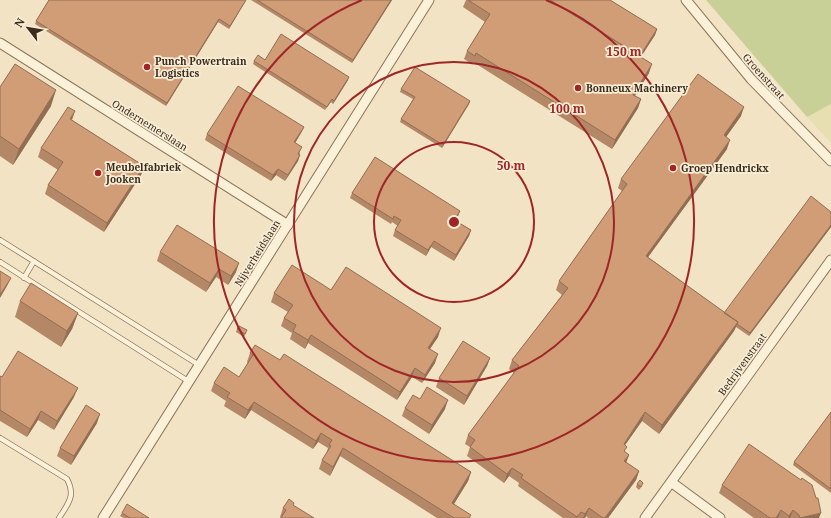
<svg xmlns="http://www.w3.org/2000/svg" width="831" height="518" viewBox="0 0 831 518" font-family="'Noto Serif',serif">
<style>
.farmland{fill:#e7deb1}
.green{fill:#c9d097}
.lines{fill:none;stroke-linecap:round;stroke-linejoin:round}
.service-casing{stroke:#8c7459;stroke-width:6}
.minor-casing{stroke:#8c7459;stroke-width:11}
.service{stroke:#fbf0d8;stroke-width:4.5}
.minor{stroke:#fbf0d8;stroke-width:9}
.wall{fill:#b48766}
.shaded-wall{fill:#926e53}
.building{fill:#d19d77;stroke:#926e53}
.ring{fill:none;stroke:#9f2526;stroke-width:2}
.poi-dot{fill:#9f2526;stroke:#f7edd4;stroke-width:1.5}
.labels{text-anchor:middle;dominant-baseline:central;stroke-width:3.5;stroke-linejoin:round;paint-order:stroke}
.poi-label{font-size:10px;font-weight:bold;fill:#3c2c1e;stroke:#f7edd4;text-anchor:start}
.street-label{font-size:10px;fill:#3c2c1e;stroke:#f7edd4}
.centre{fill:#9f2526;stroke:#f7edd4;stroke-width:2}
.ring-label{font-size:12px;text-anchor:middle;font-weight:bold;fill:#9f2526;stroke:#f7edd4;stroke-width:3.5;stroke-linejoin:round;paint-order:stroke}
</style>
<rect width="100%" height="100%" fill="#f1e3c4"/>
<path class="farmland" d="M831 104V143L807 117Z"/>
<path class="green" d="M706 0H831V104L807 117Z"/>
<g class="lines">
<g class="service-casing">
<path id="service" d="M0 240 199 365
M0 262 188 381
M24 278 34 261
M0 438 67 479C76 496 68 504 59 518"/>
</g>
<g class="minor-casing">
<path id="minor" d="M686 0 751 79 831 161
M0 43 288 225
M671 482 720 518
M103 518 429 0
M645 518 831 260"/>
</g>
<use href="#service" class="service"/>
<use href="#minor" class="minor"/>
</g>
<path class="wall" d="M49 0H246L229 29 218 22 166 106 35 24 36 21Z
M251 0H392L352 63Z
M466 0H610L657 29 655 35 641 57 649 73 635 96 641 99 638 108 612 149 473 62 472 64 464 59 467 51 485 22 463 7Z
M265 60 348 80 333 104 331 102 325 110 253 64 254 61Z
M0 87 51 106 13 165 0 156Z
M401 89 470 101 469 104 442 148 400 122 401 119 413 99 400 92Z
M741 116 726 137 727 149 648 257 724 313 831 212V227L749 336 736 327 734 331 659 434 642 421 625 445V452L629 455 626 462 639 471 636 480 608 518H588L586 516 585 518H563L518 486 519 483 509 476 504 483 467 456 470 447 465 444 468 435 514 373 509 369 512 360 562 295 556 290 559 281 622 191 618 188 621 179Z
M72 120 144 166 141 175 104 232 45 194 48 185 58 170 38 157 41 148Z
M304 127 301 133 295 143 300 153 298 161 285 181 276 175 271 181 205 140 207 134Z
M352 193 460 211 458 216 455 220 471 230 469 236 454 261 431 247 426 256 393 236 395 230 398 226 392 222 391 224 350 198Z
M160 252 236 272 228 285 216 277 206 292 157 261Z
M331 290 438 337 430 349 435 363 422 383 412 377 397 400 308 343 305 349 290 339 292 333 281 326 284 318 288 312 271 302 274 293Z
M20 301 78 313 72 329 61 347 15 317Z
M237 329 246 333 244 337 236 332Z
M250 353 280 360 471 472 468 481 454 504 470 518H437L340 456 330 476 319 469 322 460 326 454 328 448 318 442 313 449 251 410 245 419 224 406 226 401 211 391 214 383 239 377 248 363 247 362Z
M490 358 487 366 464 405 436 387 439 378Z
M0 376 2 377 74 397 54 430 38 420 27 437 0 421Z
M420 399 445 409 429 434 402 416 405 408Z
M831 412V493L793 465 794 462Z
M97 423 71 465 57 456 60 448Z
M637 484 642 486 639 490 636 487Z
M722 485 819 518H754L719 493Z
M294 503 281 518 280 517 283 508Z
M122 513 149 518H124L120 516Z"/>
<path class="shaded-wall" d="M246 0 229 29 230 26Z
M391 0H392L352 63 353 60Z
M219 19 218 22 166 106 167 103Z
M657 29 655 35 636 64 638 58Z
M652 64 649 73 630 103 633 95Z
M349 77 348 80 333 104 334 101Z
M56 90 51 106 13 165 19 149Z
M641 99 638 108 612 149 615 140Z
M470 101 469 104 442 148 443 145Z
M744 107 741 116 721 144 724 135Z
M75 111 72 120 70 119Z
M304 127 301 133 292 148 294 142Z
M730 140 727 149 643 264 646 256Z
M300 155 298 161 285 181 288 175Z
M144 166 141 175 104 232 107 223Z
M278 169 276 175 271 181 273 175Z
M460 211 458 216 452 225 454 220Z
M831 225V227L749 336 750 333Z
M471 230 469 236 454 261 456 255Z
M434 241 431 247 426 256 428 250Z
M239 263 236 272 228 285 231 276Z
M219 269 216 277 206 292 210 283Z
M11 278 7 286 0 298V295Z
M78 313 72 329 61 347 67 331Z
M738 322 734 331 659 434 662 425Z
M441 328 438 337 425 356 428 348Z
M311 335 308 343 305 349 308 340Z
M438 354 435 363 422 383 425 375Z
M490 358 487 366 464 405 467 396Z
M415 368 412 377 397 400 400 392Z
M78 388 74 397 54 430 57 421Z
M448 400 445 409 429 434 432 425Z
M254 402 251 410 245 419 248 410Z
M41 411 38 420 27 437 30 429Z
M645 412 642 421 620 452 624 444Z
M100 414 97 423 71 465 74 456Z
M321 433 318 442 313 449 316 441Z
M343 448 340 456 330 476 333 467Z
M629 455 626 463 624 461Z
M512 468 509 476 504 483 507 474Z
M639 471 636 480 608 518H605Z
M471 472 468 481 449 512 452 503Z
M589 508 586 516 585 518H583L585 514Z
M781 510 778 518H776Z
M793 510 790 518H788L789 516Z
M821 513 819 518H801Z"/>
<path class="building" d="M49 0H246L230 26 219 19 167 103 36 21Z
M257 0H391L353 60Z
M468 0H550L652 64 633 95 641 99 615 140 476 53 475 56 467 51 490 14Z
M550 0H610L657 29 640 56Z
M281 34 349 77 334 101 332 99 327 107 254 61 258 55 265 60Z
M15 64 56 90 19 149 0 136V87Z
M415 67 470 101 443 145 401 119 415 97 401 89Z
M698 74 744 107 724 135 730 140 646 256 738 322 662 425 645 412 624 444 627 447 624 451 629 455 624 461 639 471 605 518H603L589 508 585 514 581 512 577 517 521 478 523 475 512 468 507 474 470 447 475 440 468 435 519 366 512 360 568 288 559 281 627 184 621 179Z
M238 86 304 127 294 142 302 147 298 154 300 155 288 175 278 169 273 175 207 134Z
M68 107 75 111 70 119 144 166 107 223 48 185 63 162 41 148Z
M375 157 460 211 454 220 471 230 456 255 434 241 428 250 395 230 401 220 394 216 393 219 352 193Z
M811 196 831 212V225L750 333 737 324 738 322 724 313Z
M177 225 239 263 231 276 219 269 210 283 160 252Z
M292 265 331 290 346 267 441 328 428 348 438 354 425 375 415 368 400 392 311 335 308 340 293 331 296 325 284 318 293 305 274 293Z
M0 271 11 278 0 295Z
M31 283 78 313 67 331 20 301Z
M239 326 247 330 245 334 237 329Z
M463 341 490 358 467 396 439 378Z
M255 345 280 360 284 354 471 472 452 503 471 515 469 518H454L343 448 333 467 322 460 331 446 329 445 332 440 321 433 316 441 254 402 248 410 227 397 230 393 214 383 224 367 239 377 253 355 250 353Z
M18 351 78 388 57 421 41 411 30 429 0 410V376L2 377Z
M427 387 448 400 432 425 405 408 413 395 420 399Z
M86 405 100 414 74 456 60 448Z
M831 412V489L794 462Z
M749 444 801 480 802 478 812 485 816 498H818L821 513 800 518 799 515 793 510 789 516 781 510 776 518H770L722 485Z
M640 480 643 483 641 487 637 484Z
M289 499 294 503 293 505 314 518H281L286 510 283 508Z
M127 504 149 518H130L122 513Z"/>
<g class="ring">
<circle cx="454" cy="222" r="80"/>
<circle cx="454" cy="222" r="160"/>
<path d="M546 0A240 240 0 1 1 362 0"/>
</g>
<g class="poi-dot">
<circle cx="147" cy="67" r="4"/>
<circle cx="578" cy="88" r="4"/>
<circle cx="673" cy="168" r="4"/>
<circle cx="98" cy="173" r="4"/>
</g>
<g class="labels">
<g class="poi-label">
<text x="155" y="61">Punch Powertrain<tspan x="155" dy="12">Logistics</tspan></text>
<text x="586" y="88">Bonneux Machinery</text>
<text x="106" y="167">Meubelfabriek<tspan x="106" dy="12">Jooken</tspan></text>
<text x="681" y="168">Groep Hendrickx</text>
</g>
<g class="street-label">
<text transform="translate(764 76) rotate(48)">Groenstraat</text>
<text transform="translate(150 125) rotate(32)">Ondernemerslaan</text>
<text transform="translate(257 253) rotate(-58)">Nijverheidslaan</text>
<text transform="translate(742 364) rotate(-54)">Bedrijvenstraat</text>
</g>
</g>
<circle cx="454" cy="222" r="6" class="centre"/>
<g class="ring-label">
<text x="624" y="56">150 m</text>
<text x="567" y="113">100 m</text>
<text x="511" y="170">50 m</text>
</g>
<g transform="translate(28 28) rotate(301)" stroke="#f7edd4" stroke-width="3" paint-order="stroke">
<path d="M0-3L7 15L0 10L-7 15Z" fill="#3c2c1e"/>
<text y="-6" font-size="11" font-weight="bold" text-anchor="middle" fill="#3c2c1e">N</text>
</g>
</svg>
